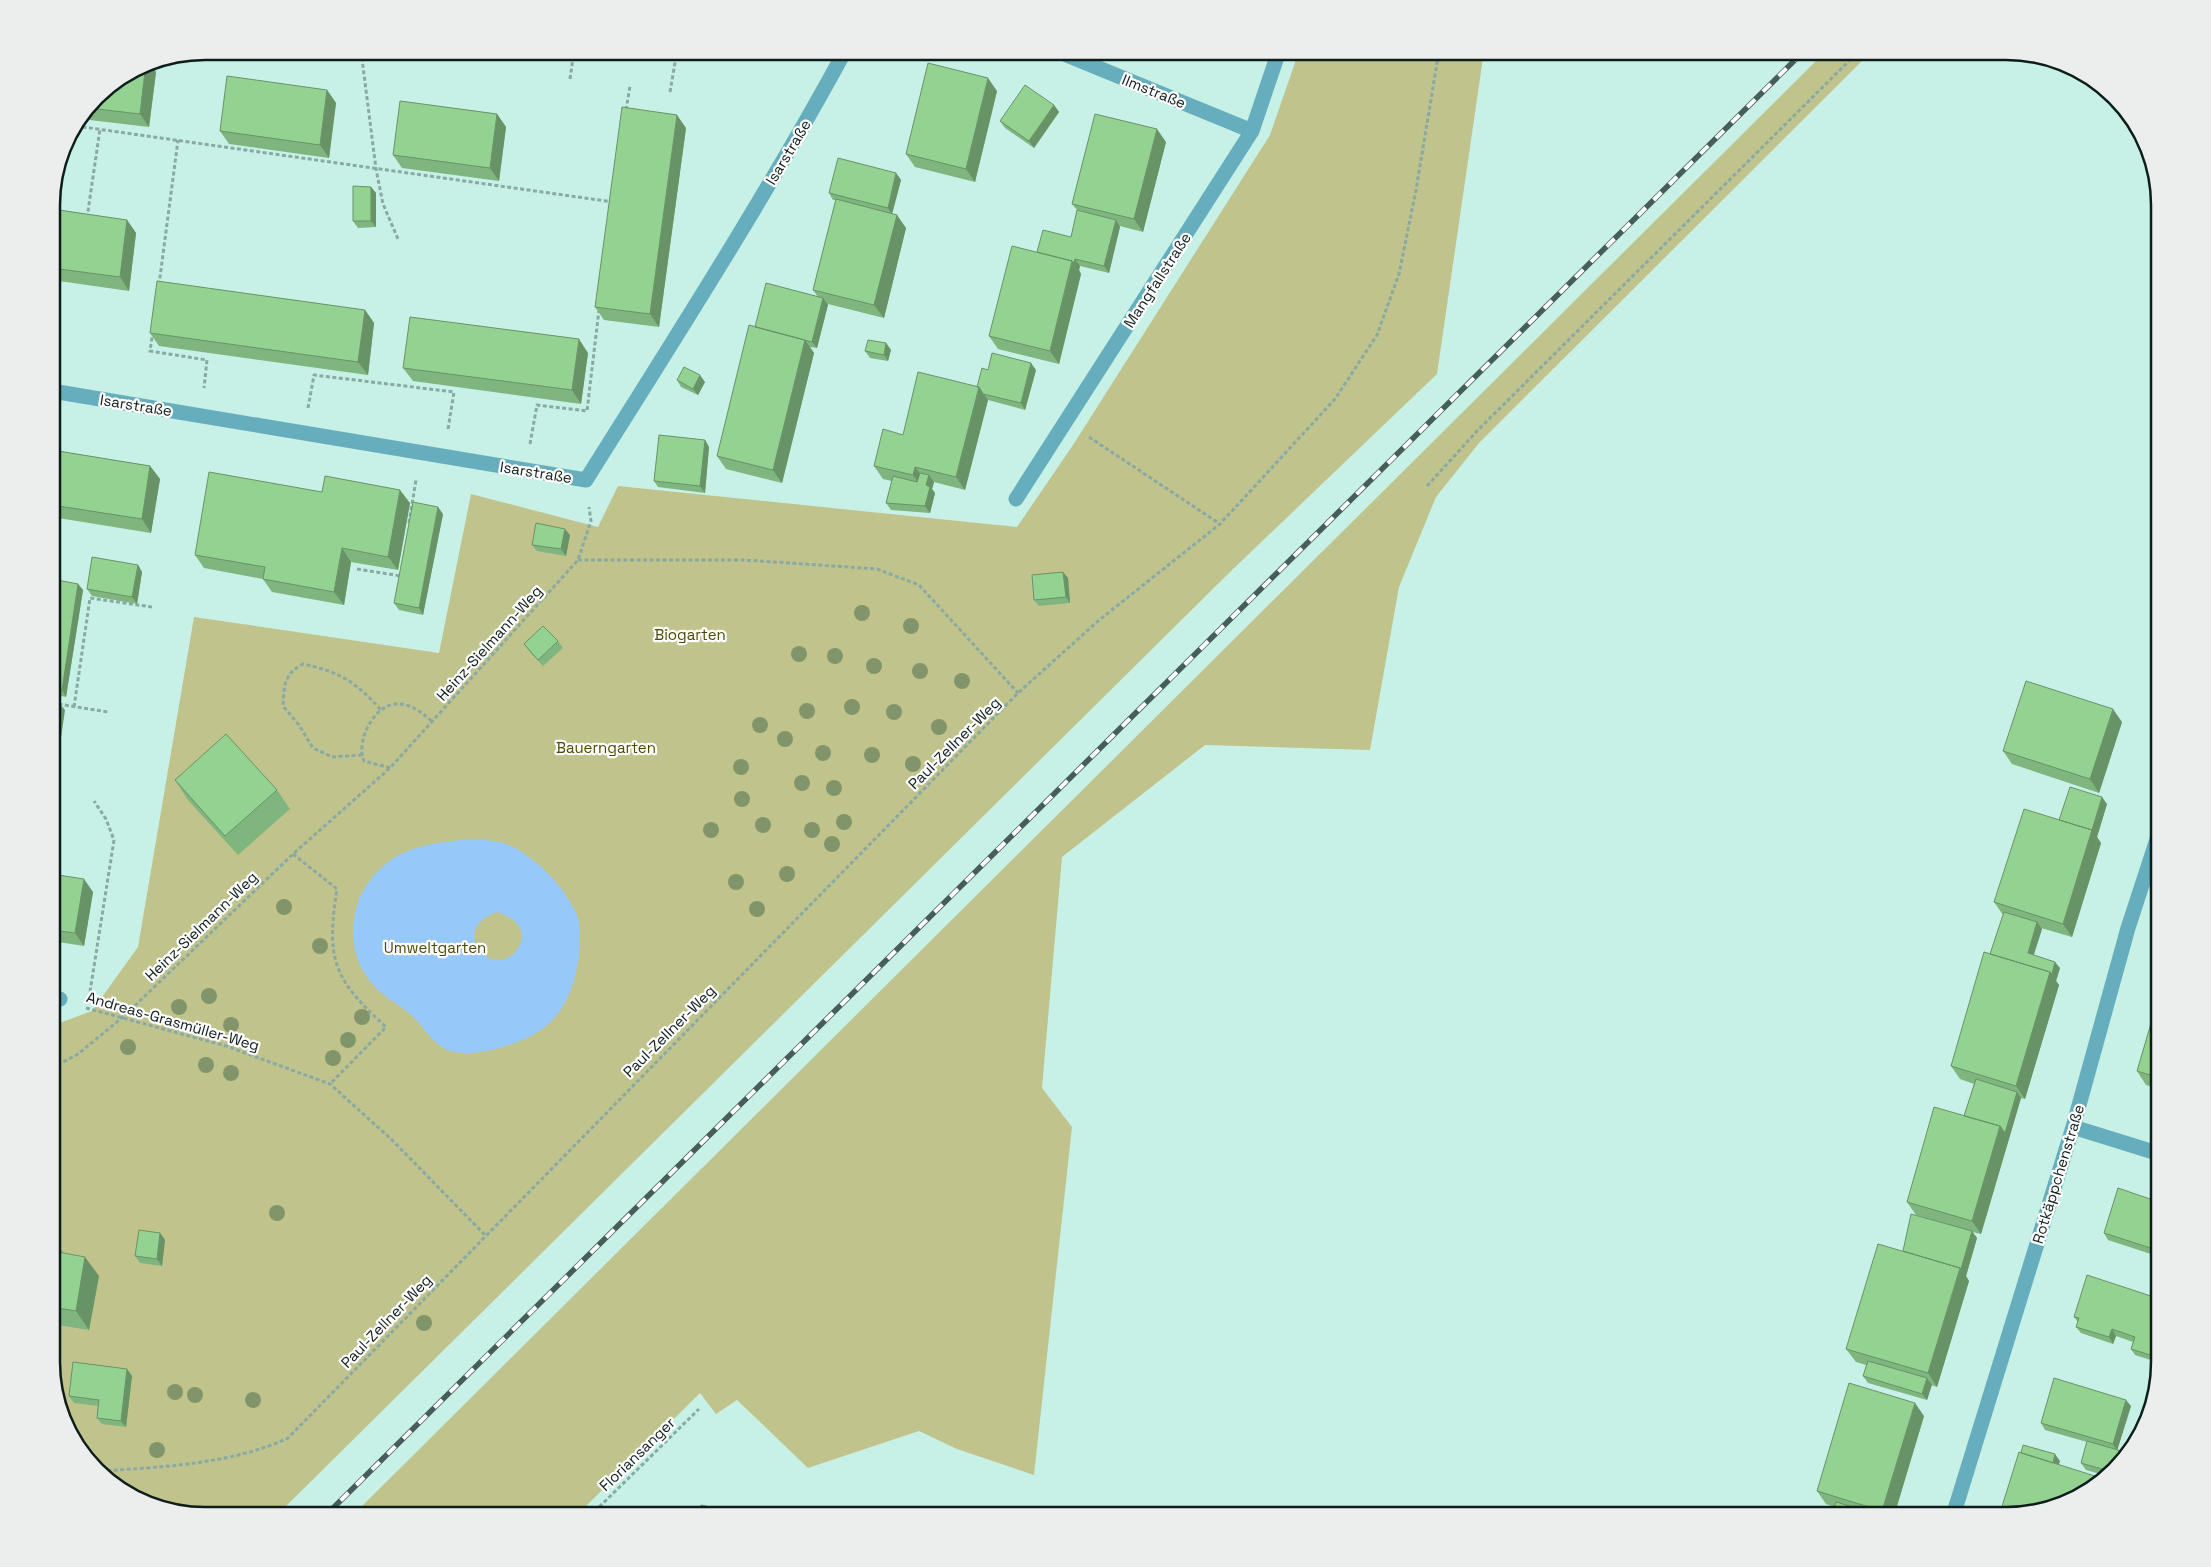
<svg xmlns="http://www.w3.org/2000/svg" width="2211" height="1567" viewBox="0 0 2211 1567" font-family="'Space Grotesk',sans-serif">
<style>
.green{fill:#c1c38c}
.water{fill:#96c8f9;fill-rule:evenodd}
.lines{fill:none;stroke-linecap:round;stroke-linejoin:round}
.path{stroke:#88aaa2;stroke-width:3;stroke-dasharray:4 2.5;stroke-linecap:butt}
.minor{stroke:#66aebe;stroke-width:15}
.rail-casing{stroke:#465d58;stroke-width:5.5}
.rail{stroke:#fff;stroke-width:4;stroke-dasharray:11;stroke-linecap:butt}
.tree{fill:#82956a}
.wall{fill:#7fb57e}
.shaded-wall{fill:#689366}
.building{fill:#94d292;stroke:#689366}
.labels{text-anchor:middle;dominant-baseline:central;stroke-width:4.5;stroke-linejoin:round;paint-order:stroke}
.street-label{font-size:15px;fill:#0d1d1a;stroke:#fff}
.park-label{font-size:15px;fill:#4a4904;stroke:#fff}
.rim{fill:none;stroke:#0d1d1a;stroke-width:2.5}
</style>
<rect width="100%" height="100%" fill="#c7f1e7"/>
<path class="green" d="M1299 51H1484L1437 374 1230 572 276 1516H204L155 1508 112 1484 67 1430 52 1372V1020L62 1022 92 1011 138 947 194 617 439 653 471 494 598 527 618 486 1017 527 1073 445 1270 135Z
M1826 51H1872L1479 443 1436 497 1399 587 1370 750 1205 745 1062 857 1042 1088 1072 1127 1034 1475 957 1449 919 1431 808 1468 737 1400 716 1414 700 1393 576 1516H352Z"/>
<path class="water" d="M473 839C483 840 494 840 503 843 531 851 566 888 577 915 581 926 580 945 579 956 572 1004 554 1032 506 1046 491 1051 470 1055 454 1052 432 1047 424 1025 409 1013 395 1002 380 995 369 980 337 937 355 876 403 853 425 843 450 841 473 839ZM497 912C513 917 530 930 518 948 495 984 445 930 497 912Z"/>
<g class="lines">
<path class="path" d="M361 51 376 169 383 204 398 239
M766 51 776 53V51
M400 56 401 51
M570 79 574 51
M670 92 677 51
M626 110 630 86
M76 126 613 202
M87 218 100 129
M159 285 178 140
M153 331 150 351 207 360 204 388
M308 408 314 375 454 392 448 429
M1089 437 1220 524
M530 444 537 405 587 411 599 310
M1427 486 1477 431 1859 51
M409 523 416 480
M578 560H745L877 569 919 585 1018 693
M357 569 401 576
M52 703 108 712
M74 707 90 598 152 607
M362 755 332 757 313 748 299 725 283 706C284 685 284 674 303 664 340 672 356 682 381 710
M390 768 364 761C355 741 375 703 398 704 413 704 423 714 433 722
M293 854 337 889C326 959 333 979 386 1027L330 1084
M89 998 114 840 106 819 94 801
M86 1008 226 1046 330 1084 391 1139 485 1235
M52 1068 78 1054 123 1017 293 854 390 768 578 560 591 521 589 507
M101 1471C162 1467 233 1464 288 1438L1018 693 1098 621 1220 524 1335 399 1377 335 1399 274 1416 190 1439 51
M590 1516 699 1409"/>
<path class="minor" d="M1057 51 1252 131
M52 391 586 480C675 338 765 198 845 51
M1016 499 1252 131 1279 51
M52 998 60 999
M2073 1127 2160 1154
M1953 1516 2073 1127 2128 928 2160 830"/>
<g class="rail-casing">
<path id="rail" d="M325 1516 1804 51"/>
</g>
<use href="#rail" class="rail"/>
</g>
<g class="tree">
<circle cx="862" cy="613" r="8"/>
<circle cx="911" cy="626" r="8"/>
<circle cx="799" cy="654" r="8"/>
<circle cx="835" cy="656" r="8"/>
<circle cx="874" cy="666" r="8"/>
<circle cx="920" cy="671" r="8"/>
<circle cx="962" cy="681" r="8"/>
<circle cx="852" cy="707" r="8"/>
<circle cx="807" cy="711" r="8"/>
<circle cx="894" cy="712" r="8"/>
<circle cx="760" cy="725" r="8"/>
<circle cx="939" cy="727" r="8"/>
<circle cx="785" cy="739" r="8"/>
<circle cx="823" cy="753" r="8"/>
<circle cx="872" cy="755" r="8"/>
<circle cx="913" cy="764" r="8"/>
<circle cx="741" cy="767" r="8"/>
<circle cx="802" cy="783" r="8"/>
<circle cx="834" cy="788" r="8"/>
<circle cx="742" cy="799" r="8"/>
<circle cx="844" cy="822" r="8"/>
<circle cx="763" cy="825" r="8"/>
<circle cx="711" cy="830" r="8"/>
<circle cx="812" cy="830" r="8"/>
<circle cx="832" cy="844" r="8"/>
<circle cx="787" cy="874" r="8"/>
<circle cx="736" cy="882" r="8"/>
<circle cx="284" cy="907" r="8"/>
<circle cx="757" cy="909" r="8"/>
<circle cx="320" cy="946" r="8"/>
<circle cx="209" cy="996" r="8"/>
<circle cx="179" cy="1007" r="8"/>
<circle cx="362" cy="1017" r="8"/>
<circle cx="231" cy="1025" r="8"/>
<circle cx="348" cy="1040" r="8"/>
<circle cx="128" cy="1047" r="8"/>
<circle cx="333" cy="1058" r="8"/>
<circle cx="206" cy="1065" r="8"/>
<circle cx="231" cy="1073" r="8"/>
<circle cx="277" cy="1213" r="8"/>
<circle cx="424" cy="1323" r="8"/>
<circle cx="175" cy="1392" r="8"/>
<circle cx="195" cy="1395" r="8"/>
<circle cx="253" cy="1400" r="8"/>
<circle cx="157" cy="1450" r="8"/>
</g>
<path class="wall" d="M513 51H570L568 59Z
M149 62 156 72 149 127 81 119 96 96 146 63Z
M327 90 336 103 329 158 229 144 220 131Z
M997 91 975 182 915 167 906 154Z
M1054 105 1059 112 1034 148 1005 128 1000 121Z
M497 114 506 127 499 181 402 168 393 155Z
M686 128 659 327 604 320 595 307Z
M1166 142 1143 232 1120 226 1109 273 1080 266 1079 270 1081 274 1059 364 998 349 989 336 1037 252 1071 237 1077 210 1072 204Z
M896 173 901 180 892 214 906 228 884 318 828 304 817 348 810 347 814 353 782 483 726 469 717 456 755 327 818 297 813 290 836 200H833L829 193Z
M371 187 376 193V227L358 228 353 221Z
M52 209 127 220 136 233 129 291 52 280Z
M365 310 374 323 368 375 159 346 150 333Z
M886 343 891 350 888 361 870 358 865 351Z
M588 353 581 404 413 381 403 368Z
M988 370H1036L1025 410 988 400 965 490 934 482 932 489 935 493 930 513 891 510 886 503 892 481 883 479 874 466 903 435 977 387Z
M677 380 705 382 698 395 681 387Z
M705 440 709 447 705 493 658 487 654 481Z
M52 450 150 466 160 479 151 533 52 517Z
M322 492 410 503 398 570 351 562 344 605 272 592 263 579 204 568 195 555Z
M443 514 423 615 399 610 394 603Z
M570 535 566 556 537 551 532 545Z
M138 565 142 572 137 604 92 596 87 589Z
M1063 572 1068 578 1070 603 1039 606 1034 600Z
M52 579 78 584 83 590 66 697 52 694Z
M558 641 563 648 543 666 529 651 524 644Z
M2122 722 2099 793 2012 764 2003 751Z
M175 780 277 790 290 809 238 855 188 800Z
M2107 804 2097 837 2101 843 2072 937 2041 928 2042 929 2034 955 2060 968 2056 981 2059 985 2025 1099 2021 1098 1981 1234 1972 1232 1977 1238 1966 1276 1969 1281 1937 1387 1931 1385 1927 1400 1868 1383 1863 1376 1866 1365 1856 1362 1846 1349 1903 1251 1953 1226 1916 1215 1907 1202 1964 1116 1974 1084 1960 1079 1951 1066 1990 954 2003 915 1994 902 2059 820Z
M52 874 93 892 84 946 52 941Z
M2160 993V1089L2146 1085 2137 1071Z
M2160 1184V1257L2108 1240 2104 1233 2150 1199Z
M160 1233 165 1240 162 1266 140 1263 135 1256Z
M52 1240 63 1253 99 1276 89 1330 52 1324Z
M2160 1299V1363L2135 1355 2131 1349 2133 1342 2116 1336 2113 1344 2081 1333 2076 1327 2078 1322 2074 1317Z
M127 1369 132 1376 126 1427 102 1424 97 1418 98 1406 74 1403 69 1396Z
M2131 1406 2117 1450 2128 1455 2104 1475 2086 1470 2081 1463 2087 1442 2045 1430 2041 1423Z
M1924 1416 1894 1516H1832L1835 1507 1826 1504 1817 1491Z"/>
<path class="shaded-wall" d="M564 51H570L568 59 564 53Z
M149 62 156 72 149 127 140 114 146 63Z
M988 78 997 91 975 182 966 169Z
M327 90 336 103 329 158 320 145Z
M1054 105 1059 112 1034 148 1029 141Z
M497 114 506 127 499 181 490 168Z
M677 115 686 128 659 327 650 314Z
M1157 129 1166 142 1143 232 1134 219Z
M896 173 901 180 892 214 888 208Z
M371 187 376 193V227L371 221Z
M897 215 906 228 884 318 874 305Z
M127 220 136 233 129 291 120 277Z
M1116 220 1120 227 1109 273 1104 266Z
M1075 259 1080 266 1079 270 1081 274 1059 364 1050 351 1072 261Z
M823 298 828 305 817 348 812 342Z
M365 310 374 323 368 375 358 362Z
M579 339 588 353 581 404 572 390Z
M805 340 814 353 782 483 773 470Z
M886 343 891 350 888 361 884 355Z
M1031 363 1036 370 1025 410 1021 403Z
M700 375 705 382 698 395 693 389Z
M979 387 988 400 965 490 956 477Z
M705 440 709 447 705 493 700 486Z
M150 466 160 479 151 533 142 519Z
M915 467 925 480 922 489 913 475Z
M929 475 934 482 932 489 935 493 930 513 925 506 926 485Z
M400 490 410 503 398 570 388 557Z
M438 507 443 514 423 615 419 608Z
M565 529 570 535 566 556 561 549Z
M342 548 351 562 344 605 334 592Z
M138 565 142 572 137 604 132 597Z
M1063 572 1068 578 1070 603 1066 597Z
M78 584 83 590 66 697 62 690Z
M60 704 65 710 52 800V761Z
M2113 709 2122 722 2099 793 2090 779Z
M2102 797 2107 804 2097 837 2101 843 2072 937 2063 924Z
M84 879 93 892 84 946 75 933Z
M2037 922 2042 929 2032 959 2028 953Z
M2055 962 2060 968 2056 981 2059 985 2025 1099 2016 1086 2050 972Z
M2017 1092 2021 1098 1981 1234 1972 1221 2000 1126Z
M1972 1231 1977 1238 1966 1276 1969 1281 1937 1387 1928 1373Z
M160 1233 165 1240 162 1266 157 1259Z
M54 1240 68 1260 53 1251Z
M85 1257 99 1276 89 1330 76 1311Z
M2112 1329 2116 1336 2113 1344 2109 1337Z
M56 1345 61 1352 54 1381 52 1372V1365Z
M127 1369 132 1376 126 1427 121 1421Z
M1927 1378 1932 1385 1927 1400 1922 1394Z
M2126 1400 2131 1406 2117 1451 2113 1444Z
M1915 1403 1924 1416 1894 1516H1885L1882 1511Z
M2055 1454 2060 1461 2056 1474 2051 1467Z"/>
<path class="building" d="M146 63 140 114 89 108 96 96Z
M928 63 988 78 966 169 906 154Z
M227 76 327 90 320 145 220 131Z
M1025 85 1054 105 1029 141 1000 121Z
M400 101 497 114 490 168 393 155Z
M622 107 677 115 650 314 595 307Z
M1095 114 1157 129 1134 219 1072 204Z
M838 158 896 173 888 208 829 193Z
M353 186 371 187V221H353Z
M836 199 897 215 874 305 813 290Z
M52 209 127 220 120 277 52 268Z
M1077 210 1116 220 1104 266 1075 259 1074 263 1072 261 1037 252 1043 230 1071 237Z
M1012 246 1072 261 1050 351 989 336Z
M157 281 365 310 358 362 150 333Z
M766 283 823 298 812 342 755 327Z
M410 317 579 339 572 390 403 368Z
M749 325 805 340 773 470 717 456Z
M868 340 886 343 884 355 865 351Z
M992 353 1031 363 1021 403 983 394 979 387H977L982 368 988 370Z
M684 367 700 375 693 389 677 380Z
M918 372 979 387 956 477 915 467 913 475 874 466 883 429 903 435Z
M659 435 705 440 700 486 654 481Z
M52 450 150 466 142 519 52 505Z
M209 472 322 492 325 476 400 490 388 557 342 548 334 592 263 579 265 567 195 555Z
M920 473 929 475 926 485 930 487 925 506 886 503 893 476 917 482Z
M413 502 438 507 419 608 394 603Z
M536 523 565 529 561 549 532 545Z
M92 557 138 565 132 597 87 589Z
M1063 572 1066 597 1034 600 1032 575Z
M52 579 78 584 62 690 52 688Z
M543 626 558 641 538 660 524 644Z
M2026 681 2113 709 2090 779 2003 751Z
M52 702 60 704 52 761Z
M226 734 277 790 225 836 175 780Z
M2070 787 2102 797 2092 830 2059 820Z
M2024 809 2092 830 2063 924 1994 902Z
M52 874 84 879 75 933 52 930Z
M2004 912 2037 922 2028 953 2055 962 2052 974 2050 972 1990 954Z
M1984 952 2050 972 2016 1086 1951 1066Z
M2160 993V1078L2137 1071Z
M1976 1079 2017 1092 2005 1133 2000 1126 1964 1116Z
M1934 1107 2000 1126 1972 1221 1907 1202Z
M2155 1183 2160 1184V1251L2104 1233 2118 1188 2150 1199Z
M1911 1214 1972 1231 1961 1269 1960 1268 1903 1251Z
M139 1230 160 1233 157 1259 135 1256Z
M52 1240H54L53 1251 85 1257 76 1311 52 1307Z
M1878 1244 1960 1268 1928 1373 1846 1349Z
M2087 1275 2160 1299V1358L2131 1349 2135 1337 2112 1329 2109 1337 2076 1327 2079 1318 2074 1317Z
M52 1344 56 1345 52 1365Z
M1868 1361 1927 1378 1922 1394 1863 1376Z
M73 1362 127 1369 121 1421 97 1418 99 1400 69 1396Z
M2054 1378 2126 1400 2113 1444 2041 1423Z
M1849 1383 1915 1403 1882 1511 1817 1491Z
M2087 1441 2128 1453 2127 1457 2109 1471 2081 1463Z
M2023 1445 2055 1454 2053 1463 2021 1453Z
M2019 1452 2098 1477 2096 1482 2074 1500 2006 1516H1999Z
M1836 1502 1882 1516H1832Z
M701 1505 742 1514V1516H699Z
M816 1508 822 1516H807Z"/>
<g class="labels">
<g class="street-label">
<text transform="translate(1154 91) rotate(22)">Ilmstraße</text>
<text transform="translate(788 152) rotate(-59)">Isarstraße</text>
<text transform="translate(1157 280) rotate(-57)">Mangfallstraße</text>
<text transform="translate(136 405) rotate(9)">Isarstraße</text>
<text transform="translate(536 472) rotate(9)">Isarstraße</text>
<text transform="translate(489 643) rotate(-48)">Heinz-Sielmann-Weg</text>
<text transform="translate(954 743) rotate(-45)">Paul-Zellner-Weg</text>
<text transform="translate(201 926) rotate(-44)">Heinz-Sielmann-Weg</text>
<text transform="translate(173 1021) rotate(16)">Andreas-Grasmüller-Weg</text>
<text transform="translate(669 1031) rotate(-45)">Paul-Zellner-Weg</text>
<text transform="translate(2058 1174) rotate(-73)">Rotkäppchenstraße</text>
<text transform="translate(386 1321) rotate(-46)">Paul-Zellner-Weg</text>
<text transform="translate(637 1454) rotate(-44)">Floriansanger</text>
</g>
<g class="park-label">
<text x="690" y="634">Biogarten</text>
<text x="606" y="747">Bauerngarten</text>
<text x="435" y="947">Umweltgarten</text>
</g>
</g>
<path d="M0 0H2211V1567H0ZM205 60H2006A145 145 0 0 1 2151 205V1362A145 145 0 0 1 2006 1507H205A145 145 0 0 1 60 1362V205A145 145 0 0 1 205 60Z" fill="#eceded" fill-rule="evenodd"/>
<path class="rim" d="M205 60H2006A145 145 0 0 1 2151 205V1362A145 145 0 0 1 2006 1507H205A145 145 0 0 1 60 1362V205A145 145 0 0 1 205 60Z"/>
</svg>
